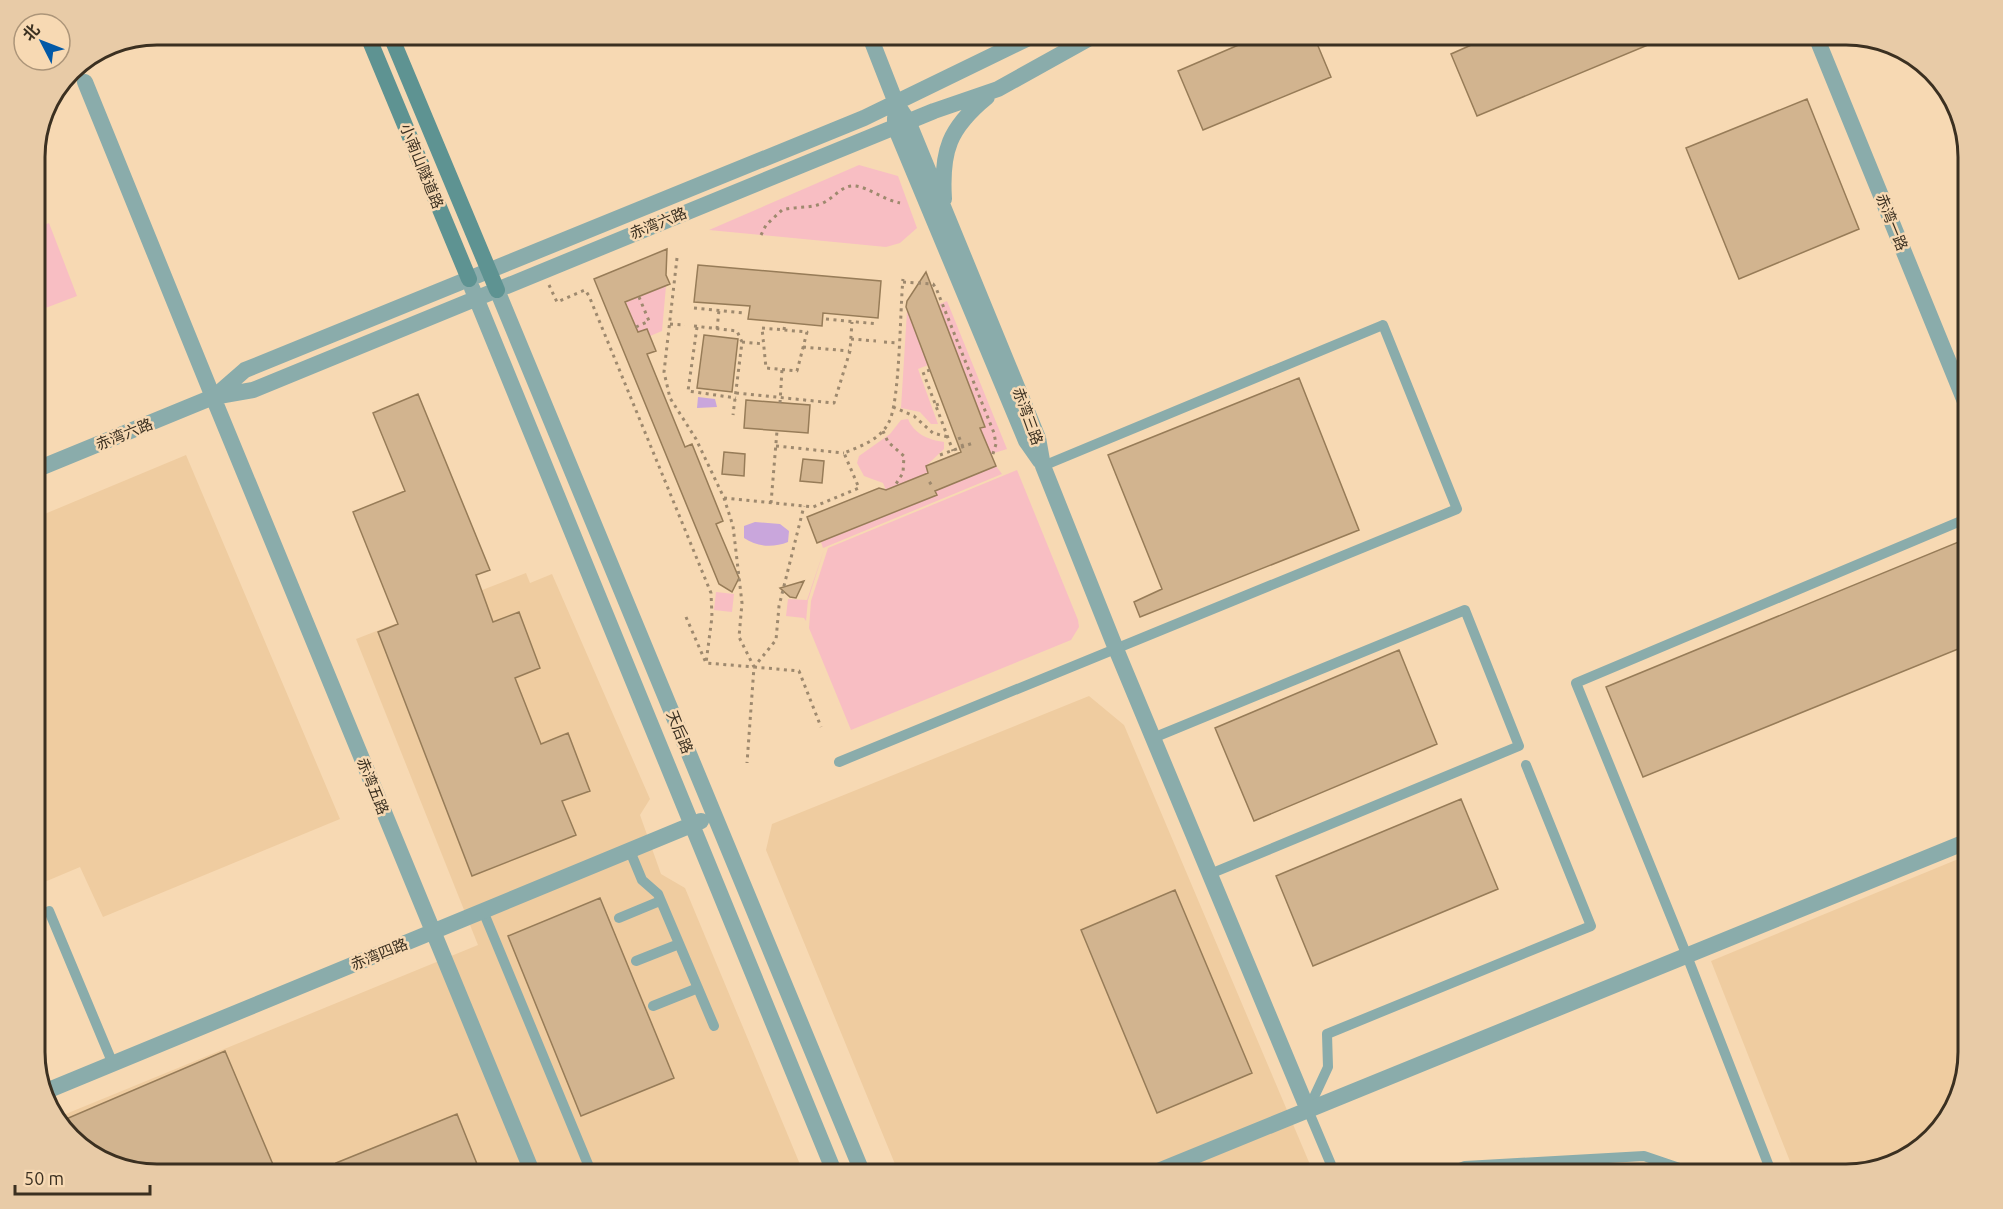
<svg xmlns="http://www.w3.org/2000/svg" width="2003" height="1209" viewBox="0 0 2003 1209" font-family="Ubuntu,'Noto Sans SC',sans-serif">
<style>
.built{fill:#efcca0}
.green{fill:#f8bec3}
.water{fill:#c9a6dc}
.building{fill:#d2b48f;stroke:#977c58;stroke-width:1.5}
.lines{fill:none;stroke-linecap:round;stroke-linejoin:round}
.path{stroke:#9e896e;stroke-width:3;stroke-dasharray:3 4.5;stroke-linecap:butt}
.service{stroke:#8aacab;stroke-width:10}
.minor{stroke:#8aacab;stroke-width:16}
.tertiary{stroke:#8aacab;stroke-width:16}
.secondary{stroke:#5e9392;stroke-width:16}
.labels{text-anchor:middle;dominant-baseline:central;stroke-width:5;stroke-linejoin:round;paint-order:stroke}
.street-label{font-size:15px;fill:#3b3021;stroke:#f7d9b3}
.rim{fill:none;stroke:#3b3021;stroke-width:3}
</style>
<rect width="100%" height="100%" fill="#f7d9b3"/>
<path class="built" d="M186 455 340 819 103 917 80 867 35 886V518Z
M526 573 530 583 552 574 650 799 640 815 661 874 685 888 804 1174H157L95 1158 56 1118 478 945 356 639Z
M1089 696 1124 725 1314 1174H907L897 1169 766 850 772 824Z
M1968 855V1052L1952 1114 1908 1158 1846 1174H1795L1711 961Z"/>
<path class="green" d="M859 165 898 176 917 228 900 243 886 247 709 230Z
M49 223 77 296 35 312V229Z
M666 286 662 331 650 336 647 329 638 332 626 302Z
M947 301 1007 449 991 454 960 436 985 426 938 305Z
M907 311 928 365 918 369 938 424H931L920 412 901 408Z
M908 419C914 434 929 440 944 442V449L926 466 928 473 886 490 883 483 864 476 857 463 859 456 890 434 901 420Z
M996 466 1002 474 823 548 821 542 937 495 935 491Z
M1017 470 1078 620 1079 627 1071 640 851 730 809 628 811 601 828 548Z
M824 550 808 600 806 621 804 618 786 616 788 599 807 600Z
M716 592 734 594 732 612 714 610Z"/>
<path class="water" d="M698 397 715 399 717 407 697 408Z
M755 522 780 524 789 531 788 542C773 548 757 547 744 538V526Z"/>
<path class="building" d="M1264 34H1313L1331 77 1203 130 1178 71Z
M1496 34H1672V35L1477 116 1451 54Z
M1807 99 1859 229 1739 279 1686 148Z
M667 249 666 275 670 284 625 302 638 332 647 329 656 351 647 354 685 447 692 444 723 521 716 524 739 578 732 592 719 584 594 279Z
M698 265 881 281 878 318 823 313 822 326 748 319 750 306 694 302Z
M926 272 985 427 980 428 996 466 935 491 937 495 817 543 807 517 879 488 886 490 928 473 926 466 961 452 906 307 907 301Z
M704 335 738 339 732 392 697 388Z
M1299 378 1359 530 1140 617 1134 602 1162 589 1108 455Z
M418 394 490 570 476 575 493 622 519 612 540 668 515 678 541 744 568 733 590 791 562 801 576 835 472 876 378 632 398 624 353 512 405 491 373 413Z
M746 400 810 405 808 433 744 428Z
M724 452 745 454 744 476 722 474Z
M803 459 824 461 822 483 800 481Z
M1968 538V645L1643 777 1606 687Z
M804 581 796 598 790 597 780 588Z
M1399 650 1437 744 1254 821 1215 728Z
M1461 799 1498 889 1313 966 1276 876Z
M1175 890 1252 1073 1157 1113 1081 930Z
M600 898 674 1078 581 1116 508 936Z
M225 1051 277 1174H157L95 1158 59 1122Z
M457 1114 481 1174H341L336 1163Z"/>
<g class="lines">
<path class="path" d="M761 235 766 225 782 210C795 206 809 209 823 203 835 197 843 184 856 186 869 188 885 200 900 203
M677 258 664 372 670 398 696 439 724 498 733 526 742 603 739 637 754 667 747 763
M903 282 933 284 936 288 994 433 996 444 992 457
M549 285 557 302 585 290 589 296 711 593 712 617 706 663
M694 308 744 313
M826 319 878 324
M670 324 685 325
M694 326 737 331 742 342 733 415
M636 327 649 321 639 297
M697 327 688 391 736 398
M762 328 807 332 797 371 766 368Z
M717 329 719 310
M784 330 785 323
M851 339 876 341
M742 342 764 344
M884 342 898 343
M803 347 849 351
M930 370 923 372 953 451
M736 393 834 403 850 351 852 322
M780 403 782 369
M936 405 942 403
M893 407 914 416 933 433 948 437
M883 431 888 442 904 456 903 473 894 487
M959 437 963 447
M776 446 844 453
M940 455 973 443
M929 484 932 482
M724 498 813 507 859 488 844 453C861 446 880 440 889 422 900 401 900 309 903 279
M771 503 777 431
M686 617 706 663 754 667 776 640 779 606 804 506
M754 667 799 671 821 727"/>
<path class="service" d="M1153 738 1465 610 1519 746 1210 874
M839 762 1457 509 1383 325 1043 466
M630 851 642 880 658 894 714 1026
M49 911 113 1064
M483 911 592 1174
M619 918 660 901
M636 961 679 944
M653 1006 698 988
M1562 1162 1568 1174
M1335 1174 1308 1110 1328 1067 1327 1034 1591 926 1526 765
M1444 1174 1465 1166 1644 1156 1697 1174
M1772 1174 1687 956 1576 683 1968 518"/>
<path class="minor" d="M85 82 213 397
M1116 649 1308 1110
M1151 1174 1968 841"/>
<path class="tertiary" d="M869 34 896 103 908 121 1038 438 1043 466 1116 649
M1815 34 1968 409
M895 118V127L1026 441 1040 461
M944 199C941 151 949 128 987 97
M472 288 835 1174
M497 290 863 1174
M213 397 533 1174
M214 397 245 370 864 118 1037 34
M35 470 213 397 253 390 934 111 998 89 1097 34
M44 1092 701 821"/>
<path class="secondary" d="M367 34 469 279
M390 34 497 290"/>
</g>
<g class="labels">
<g class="street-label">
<text transform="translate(422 166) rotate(68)">小南山隧道路</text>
<text transform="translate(1892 222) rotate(68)">赤湾一路</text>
<text transform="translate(658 223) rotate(-22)">赤湾六路</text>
<text transform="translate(1028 416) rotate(70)">赤湾三路</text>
<text transform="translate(124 434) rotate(-22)">赤湾六路</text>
<text transform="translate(680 732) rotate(68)">天后路</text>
<text transform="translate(373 786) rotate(68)">赤湾五路</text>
<text transform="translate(379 954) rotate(-22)">赤湾四路</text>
</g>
</g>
<path d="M0 0H2003V1209H0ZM157 45H1846A112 112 0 0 1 1958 157V1052A112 112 0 0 1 1846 1164H157A112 112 0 0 1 45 1052V157A112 112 0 0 1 157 45Z" fill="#e8cba7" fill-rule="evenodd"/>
<path class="rim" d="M157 45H1846A112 112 0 0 1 1958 157V1052A112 112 0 0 1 1846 1164H157A112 112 0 0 1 45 1052V157A112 112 0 0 1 157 45Z"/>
<g transform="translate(42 42) rotate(312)"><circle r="28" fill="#f7d9b3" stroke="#ac9579" stroke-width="1.5"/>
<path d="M0-4.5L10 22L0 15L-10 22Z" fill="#0259a7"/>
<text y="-9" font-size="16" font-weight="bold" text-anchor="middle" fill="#3b3021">北</text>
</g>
<path d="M15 1185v9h135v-9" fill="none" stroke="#3b3021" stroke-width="3"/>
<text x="24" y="1185" font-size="18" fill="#3b3021" stroke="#f7d9b3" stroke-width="4.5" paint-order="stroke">50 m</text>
</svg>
